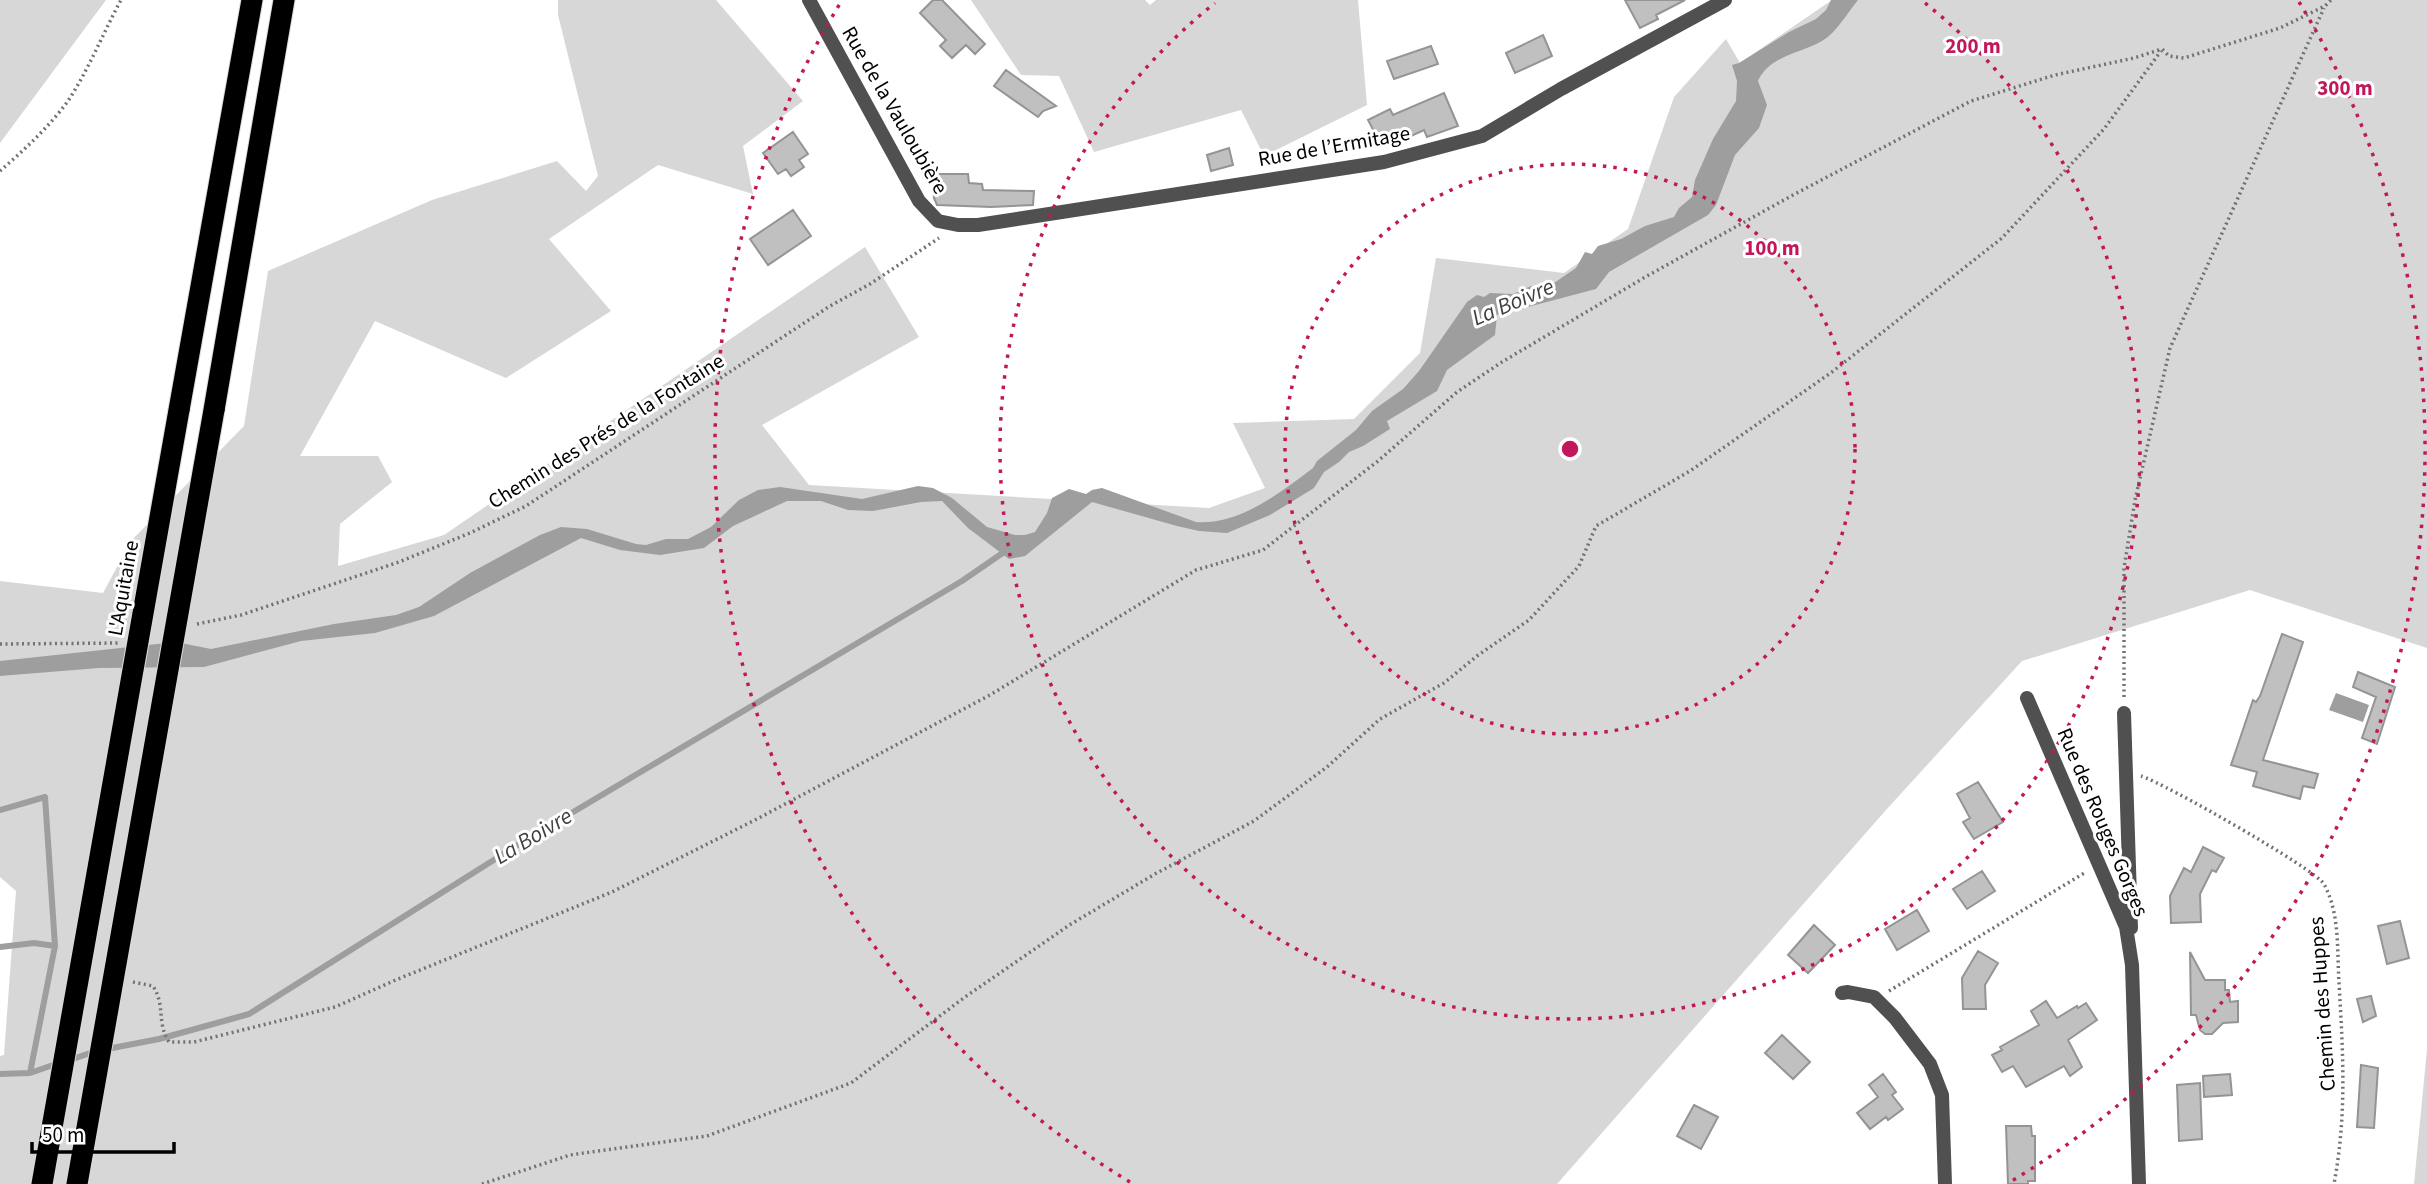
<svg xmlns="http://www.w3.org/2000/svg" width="2427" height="1184" viewBox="0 0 2427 1184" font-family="'Source Sans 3',sans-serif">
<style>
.green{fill:#d7d7d7}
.water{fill:#9e9e9e}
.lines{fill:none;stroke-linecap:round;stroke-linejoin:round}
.stream{stroke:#9e9e9e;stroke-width:6}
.building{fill:#c0c0c0;stroke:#949494;stroke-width:2}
.highway-casing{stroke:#dbdbdb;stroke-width:23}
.path{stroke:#727272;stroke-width:3.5;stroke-dasharray:2 3.5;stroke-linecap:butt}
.street{stroke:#505050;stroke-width:14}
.highway{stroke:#000;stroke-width:21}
.highway-bridge-casing{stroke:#dbdbdb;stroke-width:23;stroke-linecap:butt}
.highway-bridge{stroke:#000;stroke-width:21}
.ring{fill:none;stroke:#c2185b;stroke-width:3.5;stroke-dasharray:3.5 7}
.labels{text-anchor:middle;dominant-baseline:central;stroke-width:6;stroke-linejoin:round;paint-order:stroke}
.street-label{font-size:21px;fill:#000;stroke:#fff}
.water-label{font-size:23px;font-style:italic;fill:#3f3f3f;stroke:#fff}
.centre{fill:#c2185b;stroke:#fff;stroke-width:3.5}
.ring-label{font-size:21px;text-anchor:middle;font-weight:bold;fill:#c2185b;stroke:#fff;stroke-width:6;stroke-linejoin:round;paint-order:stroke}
</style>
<rect width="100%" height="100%" fill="#fff"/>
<path class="green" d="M0 0H106L0 143Z
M558 0H716L803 101 743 146 753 194 658 165 549 239 611 311 506 378 375 321 300 456H378L392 482 340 524 338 566 444 535 865 247 919 337 762 425 809 485 1209 508 1265 488 1233 423 1354 419 1420 353 1436 258 1564 273 1628 229 1674 97 1726 39 1740 63 1832 0H2427V648L2250 590 2022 661 1886 810 1557 1184H0V1056L4 1055 16 891 0 877V581L103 593 131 541 244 426 268 271 432 200 557 161 586 191 598 176 558 15Z
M971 0H1145L1150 5 1156 0H1358L1367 105 1264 156 1241 110 1094 152 1059 76 1021 75Z
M2427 1049V1184H2414Z"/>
<path class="water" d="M1831 0H1858C1848 12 1836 33 1822 41 1800 54 1770 55 1758 81L1767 105 1759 128 1735 155 1716 205 1708 215 1609 272 1596 289 1497 315 1495 335 1447 370 1437 391 1387 421 1390 429 1363 446 1349 452 1339 462 1324 472 1314 488 1270 515 1227 533 1199 531 1177 526 1092 502 1025 556 1009 559 968 528 942 501 921 502 873 511 848 510 821 501H787L733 526 704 548 660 555 620 550 581 538 434 616 375 633 301 641 204 667 99 668 0 676V661L176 642 211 649 334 624 396 615 419 607 470 573 540 535 561 527 587 529 636 544 646 545 666 539H688L711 527 739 500 758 490 780 487 862 499 918 486 933 488 952 498 987 527 1015 535H1025L1035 532 1047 513 1052 498 1069 489 1086 494 1092 490 1102 488 1196 522C1240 525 1280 493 1313 468L1317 461 1356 430 1372 411 1403 389 1419 371 1467 302 1477 295 1484 297 1490 293 1513 294 1531 286 1541 288 1551 285 1576 268 1585 252 1592 254 1598 246 1621 239 1645 226 1674 217 1679 208 1692 197 1695 180 1713 139 1736 101 1737 81 1732 65 1739 63 1789 32 1816 19 1826 10Z
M2336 693 2369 705 2363 722 2329 710Z"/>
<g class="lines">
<path class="stream" d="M0 810 45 797 55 946 30 1073
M0 947 34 943 55 946
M107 1049 159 1039 249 1014 516 846 962 581 1007 550
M70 1060 96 1051
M0 1074 30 1073 59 1063"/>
</g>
<path class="building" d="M933 0H942L985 44 975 54 966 45 952 58 940 46 946 40 920 13Z
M1625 0H1685L1656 15 1658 19 1640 28Z
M1543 35 1552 56 1515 73 1506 53Z
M1431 46 1438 64 1394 79 1387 61Z
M1006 70 1056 106 1043 111 1038 117 994 86Z
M1444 93 1458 126 1427 137 1424 130 1400 141 1394 131 1378 139 1368 120 1390 109 1393 115Z
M793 132 808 154 799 160 804 167 791 176 786 169 778 174 763 153Z
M1229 148 1233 165 1211 171 1207 155Z
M932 174H968L969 183 982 184 983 190 1034 191 1033 205 991 207 937 205 934 198Z
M793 210 811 236 768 265 750 239Z
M2282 634 2303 642 2263 760 2318 774 2314 788 2303 786 2300 799 2253 786 2257 772 2231 765 2253 700 2256 702 2260 696Z
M2358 672 2395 687 2377 744 2362 738 2376 697 2353 687Z
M1978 782 2003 822 1974 839 1963 822 1970 818 1957 794Z
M2203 847 2224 858 2216 872 2212 870 2200 894 2201 922 2171 923 2170 896 2184 868 2191 872Z
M1982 871 1995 891 1967 909 1953 889Z
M1917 910 1929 931 1897 950 1885 929Z
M2400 921 2409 958 2387 964 2378 926Z
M1814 925 1835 945 1808 973 1788 955Z
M1978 951 1998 963 1985 985 1986 1009H1963L1962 978Z
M2190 952 2205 980H2225V990H2229L2230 1002 2238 1001V1022L2223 1023 2212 1034H2205L2200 1030 2196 1015H2191Z
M2371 996 2376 1016 2363 1022 2357 999Z
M2046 1001 2057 1018 2077 1006 2078 1008 2086 1003 2097 1020 2068 1040 2082 1067 2070 1076 2064 1066 2026 1087 2013 1066 2002 1072 1992 1055 2002 1050 2000 1047 2039 1025 2031 1011Z
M1782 1035 1810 1062 1793 1079 1765 1053Z
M2361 1065 2378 1068 2374 1128 2357 1127Z
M1883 1074 1896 1092 1892 1095 1903 1109 1888 1120 1886 1117 1870 1129 1857 1113 1878 1097 1869 1085Z
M2230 1074 2232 1095 2204 1097 2203 1076Z
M2200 1083 2202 1139 2179 1141 2177 1085Z
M1694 1105 1718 1117 1701 1149 1677 1136Z
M2006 1126H2031L2032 1136H2035V1181H2028V1184H2008Z"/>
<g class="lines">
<g class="highway-casing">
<path id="highway" d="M179 410 252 0
M214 410 284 0"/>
</g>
<path class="path" d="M0 171C24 150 49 127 68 101 89 69 103 33 121 0
M197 624 241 615 399 562 470 533 526 506 830 306 870 284 939 238
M0 644 120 643
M2124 697V568L2135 500 2170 348 2324 8
M2141 776C2164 783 2315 869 2324 884 2340 913 2337 951 2339 983 2343 1053 2347 1114 2334 1184
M133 982 153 986C166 1007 156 1021 169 1042H194L335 1007 398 979 612 892 755 820 990 695 1196 570 1263 550 1378 461 1457 392 1502 362 1647 276 1793 195 1971 101 2055 75 2134 58 2162 49 2169 56 2184 58 2280 28 2325 6 2331 0
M1889 991 2086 872
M482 1184 570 1155 707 1136 851 1083 965 997 1071 924 1155 874 1254 821 1327 767 1380 719 1444 683 1477 656 1529 620 1579 566 1596 526 1690 471 1832 372 2002 238 2104 129 2161 51"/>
<path class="street" d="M809 0 919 201 938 221 958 225H978L1384 162 1482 136 1561 89 1725 0
M2027 698 2126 927 2132 965 2139 1184
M2124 713 2131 928
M1842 993 1848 992 1874 997 1895 1018 1930 1064 1942 1095 1945 1184"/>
<use href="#highway" class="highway"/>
<g class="highway-bridge-casing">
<path id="highway-bridge" d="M42 1184 179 410
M77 1184 214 410"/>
</g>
<use href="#highway-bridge" class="highway-bridge"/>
</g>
<g class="ring">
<circle cx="1570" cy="449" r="285"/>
<path d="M1925 3A570 570 0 1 1 1215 3"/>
<path d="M1130 1182A855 855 0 0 1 841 2M2299 2A855 855 0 0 1 2010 1182"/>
</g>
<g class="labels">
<g class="street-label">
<text transform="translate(895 110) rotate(60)">Rue de la Vauloubière</text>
<text transform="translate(1334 146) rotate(-10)">Rue de l’Ermitage</text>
<text transform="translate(606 431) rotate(-32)">Chemin des Prés de la Fontaine</text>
<text transform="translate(123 588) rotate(-80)">L'Aquitaine</text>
<text transform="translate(2103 822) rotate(67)">Rue des Rouges Gorges</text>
<text transform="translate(2322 1004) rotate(-94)">Chemin des Huppes</text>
</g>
<g class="water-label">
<text transform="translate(1513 302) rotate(-23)">La Boivre</text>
<text transform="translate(533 836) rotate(-31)">La Boivre</text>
</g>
</g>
<circle cx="1570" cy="449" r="10" class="centre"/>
<g class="ring-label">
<text x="1973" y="53">200 m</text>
<text x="2345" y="95">300 m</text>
<text x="1772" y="255">100 m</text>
</g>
<path d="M32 1142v10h142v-10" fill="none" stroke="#000000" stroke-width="3.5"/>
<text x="42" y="1142" font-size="21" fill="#000000" stroke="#ffffff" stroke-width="5" paint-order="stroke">50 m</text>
</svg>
